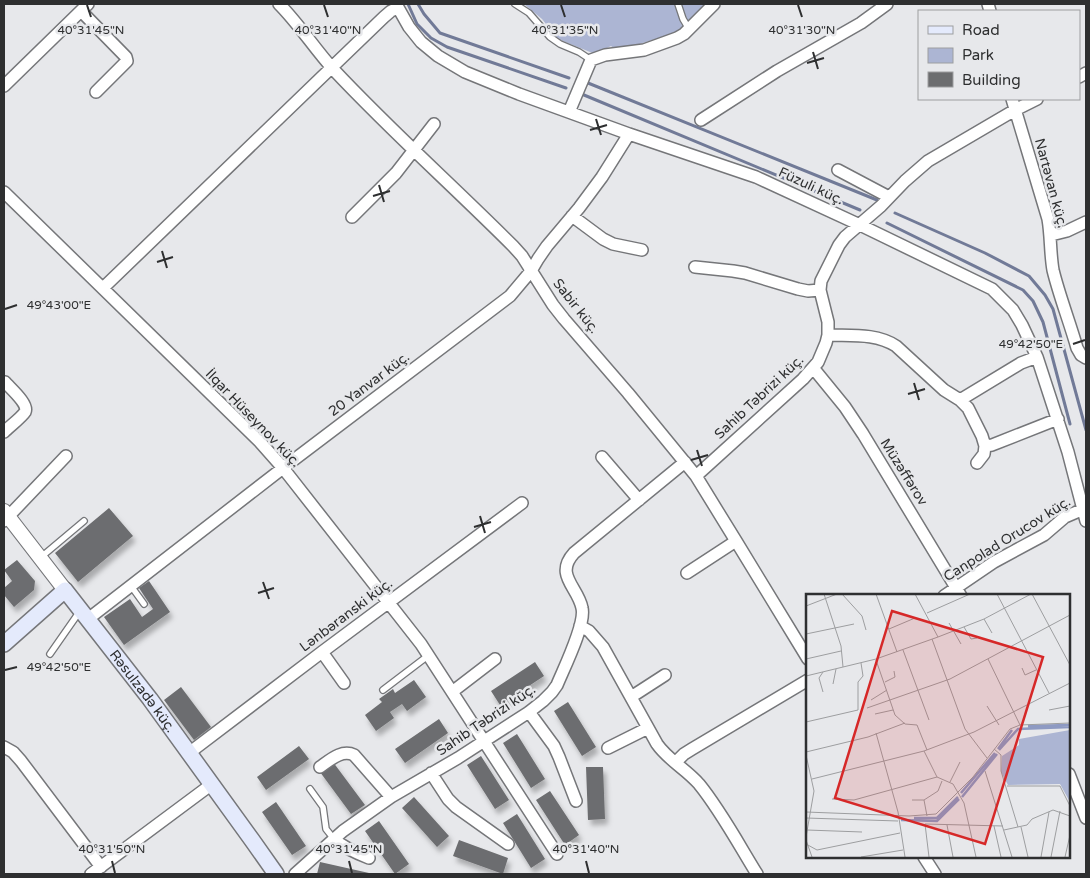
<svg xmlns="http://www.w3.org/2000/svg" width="1090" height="878" viewBox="0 0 1090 878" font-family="'Varela Round',sans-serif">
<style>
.green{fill:#acb5d3}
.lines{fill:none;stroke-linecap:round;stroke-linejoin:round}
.stream{stroke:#717a97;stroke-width:3}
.building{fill:#6c6d6f;filter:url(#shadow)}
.service-casing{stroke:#757679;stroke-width:8}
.minor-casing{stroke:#757679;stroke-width:14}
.tertiary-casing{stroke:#757679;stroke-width:16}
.secondary-casing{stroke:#757679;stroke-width:18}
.service{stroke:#fff;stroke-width:5.5}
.minor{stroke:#fff;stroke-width:11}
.tertiary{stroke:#fff;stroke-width:14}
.secondary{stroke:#e4eafc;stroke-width:15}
.ticks{fill:none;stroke:#2e2f30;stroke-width:2}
.labels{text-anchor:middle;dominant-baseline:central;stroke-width:5;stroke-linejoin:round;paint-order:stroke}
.street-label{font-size:14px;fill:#2e2f30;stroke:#e7e8eb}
.inset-river{fill:none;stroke:#8e9ac3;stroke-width:2.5}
.inset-road{fill:none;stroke:#9d9ea0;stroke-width:1}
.view{fill:#d62828;fill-opacity:0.15;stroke:#d62828;stroke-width:2.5}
.inset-edge{fill:none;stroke:#2e2f30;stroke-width:2.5}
.ticks-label{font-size:12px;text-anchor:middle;fill:#2e2f30;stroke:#e7e8eb;stroke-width:5;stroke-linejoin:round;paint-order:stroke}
</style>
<defs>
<filter id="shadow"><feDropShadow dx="3" dy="5.5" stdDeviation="2.5" flood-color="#0004"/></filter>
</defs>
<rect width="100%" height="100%" fill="#e7e8eb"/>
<path class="green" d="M524 4H708L681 31 617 51 611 46 595 54 558 39 542 19Z"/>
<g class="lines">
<path class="stream" d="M408 4 417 24 431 38 447 47 566 88
M418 4 424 14 440 33 569 78
M588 83 877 200
M584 95 860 210
M895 213 985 253 1029 276 1045 295 1053 309 1086 430
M887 223 1023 290 1033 301 1043 322 1070 424"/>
</g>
<path class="building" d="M109 508 133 536 78 582 55 553Z
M17 560 35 581 34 590 14 607 4 595V588L12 581 4 570Z
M149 581 170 612 124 645 104 617 130 599 142 617 153 609 139 588Z
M535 662 544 676 500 705 491 691Z
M414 680 426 697 407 711 402 704 390 712 394 718 376 731 365 715 382 702 379 699 393 689 395 693Z
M181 687 211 727 194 740 164 700Z
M568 702 596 747 582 756 554 711Z
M439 719 448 733 405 763 395 749Z
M517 734 545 779 531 788 503 743Z
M299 746 309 759 266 790 257 777Z
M481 756 509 800 495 809 467 765Z
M333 762 365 805 351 814 320 772Z
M586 767H603L605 819 588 820Z
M550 791 579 835 565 845 536 800Z
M414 797 449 836 437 847 402 808Z
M276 802 306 846 292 855 262 812Z
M517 814 545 859 531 868 503 823Z
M379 821 409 864 395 874 365 831Z
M459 840 508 858 503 874 453 856Z
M320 862 369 873 368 874H317Z"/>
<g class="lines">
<g class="service-casing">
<path id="service" d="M515 4 529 13 550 37 560 44 579 52 591 60
M678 4 683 19 689 29
M40 558 84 521
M131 586 144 604
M50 654 80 611
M383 690 429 655
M310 789 323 807 326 829 334 839"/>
</g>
<g class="minor-casing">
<path id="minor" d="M279 4C299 24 314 48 333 69 390 130 453 186 513 246L522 256 553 305 564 319 628 393 696 476 736 541 808 659
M396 4 409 27 421 42 438 56 465 72 519 94 629 134 756 177 860 225 992 289 1013 310 1022 325 1037 357 1068 452 1086 521
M988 4 990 11
M81 11 126 57 127 61 96 92
M1079 77 1086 73
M4 86 88 4
M1012 99 1048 219C1051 236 1050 253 1053 270 1059 295 1070 323 1077 348L1081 355 1086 358
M569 112 591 60 605 55 644 50 677 38 684 34 714 4
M701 120 777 71 861 23 887 4
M838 170 889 197
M4 192 260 442 283 468 421 644 557 854
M572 216 603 239 613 244 642 250
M352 217 396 173 434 124
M1051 235 1067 231 1086 222
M695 267 733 271 745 273 798 289 808 291 820 290
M103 288 384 17 391 11 398 8
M828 335C851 336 876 333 896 346L944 390 960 400 968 408 982 436 985 446 984 454 977 463
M814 369 845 407 863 434 961 596
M960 400 1021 363 1037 357
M4 432C9 427 22 417 25 412 29 404 10 388 5 382
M985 446 992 445 1058 419
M602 457 639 500
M696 476 803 379 818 362 826 343 828 335V322L820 290 821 281 839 245 845 237 881 206 905 181 928 161 1015 110 1037 99
M4 521 66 456
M687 573 736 541
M944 596 994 562 1044 535 1065 517 1086 508
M88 619 283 468 510 296 531 271 538 259 547 246 579 208 602 177 629 134
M580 626 589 631 603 647 657 744C668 760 686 769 699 784 721 811 739 845 757 874
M322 652 344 683
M452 692 495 659
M631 697 665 675
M529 712 554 746 559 757 576 801
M4 747 13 752 21 761 101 867
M608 748 648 728
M189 753 322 652 522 503
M676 762 684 754 692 749 808 680
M320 767C330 760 342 749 354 755L391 797
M431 773 448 799 456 807 508 844
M1069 774 1086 818
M334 839C344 848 356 853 369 858
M924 857 935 874
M91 874 212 784
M295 874 343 831 391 797 458 758 529 712 543 701 552 692 557 685C564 668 586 624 582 608 578 587 554 575 574 553L685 462"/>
</g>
<g class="tertiary-casing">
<path id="tertiary" d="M4 511 65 590"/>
</g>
<g class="secondary-casing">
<g id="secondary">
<path id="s1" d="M4 644 65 590 150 699 252 840 276 874"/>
</g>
</g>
<use href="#service" class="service"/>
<use href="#minor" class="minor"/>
<use href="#tertiary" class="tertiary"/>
<use href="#secondary" class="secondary"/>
</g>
<path class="ticks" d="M87 5 91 17M324 5 328 17M561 5 565 17M798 5 802 17M813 52 818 69M807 63 824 58M596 119 601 135M590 130 607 125M379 185 384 202M373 196 390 191M162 251 167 268M157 262 173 257M5 309 17 305M1073 344 1085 340M914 383 919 400M908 394 925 389M697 450 702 466M691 460 708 455M480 516 485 533M474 527 491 522M263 582 269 599M258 593 274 588M5 670 17 667M112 861 115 873M349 861 352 873M586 861 589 873"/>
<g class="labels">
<g class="street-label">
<text transform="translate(1051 183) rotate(75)">Nartəvan küç.</text>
<text transform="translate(811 186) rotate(25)">Füzuli küç.</text>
<text transform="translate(576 306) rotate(52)">Sabir küç.</text>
<text transform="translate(369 384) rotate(-37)">20 Yanvar küç.</text>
<text transform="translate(759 397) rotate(-43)">Sahib Təbrizi küç.</text>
<text transform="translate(253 418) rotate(46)">İlqar Hüseynov küç.</text>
<text transform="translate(904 472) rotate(58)">Müzəffərov</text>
<text transform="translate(1007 539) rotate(-32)">Canpolad Orucov küç.</text>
<text transform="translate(346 615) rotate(-37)">Lənbəranski küç.</text>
<text stroke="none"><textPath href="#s1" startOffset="209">Rəsulzadə küç.</textPath></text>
<text transform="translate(486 720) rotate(-34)">Sahib Təbrizi küç.</text>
</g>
</g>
<g transform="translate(806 594)">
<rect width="264" height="264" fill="#e7e8eb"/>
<path d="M264 136V208L254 190 202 191 195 178 196 162 213 151V145Z" fill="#acb5d3"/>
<path class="inset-river" d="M222 132 264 131M192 155 206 136M193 156 212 135 264 133M155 199 189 159M156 203 191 160M108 224H131L152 203M95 226 131 227 153 205"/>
<path class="inset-road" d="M18 0 35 52 37 73M36 0 56 22 60 36M70 0 91 58M191 0 243 99M226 0 264 71M0 12 31 0M121 19 164 0M178 25 186 39M143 29 155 50M158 33 165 45 171 44M83 35 109 24M0 40 48 30M132 43 178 25 225 0M126 45 159 135 181 164M97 56 123 126M0 65 35 57M182 65 214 131M70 66 89 121 99 130 111 131 121 156M216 74 219 81 230 76M17 78 13 84 17 98M0 82 70 65 132 43 109 0M79 88 89 83 88 77M27 90 30 75M65 106 81 96M181 112 193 131M61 114 144 85 264 21M243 116 264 112M69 120 87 116M0 128 52 116V88L57 82 55 69M70 139 92 218 99 263M188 155 195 161V177L212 233M118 157 131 183 147 190 158 209 170 263M0 158 62 143 99 129M0 161 8 197 0 243M179 177 206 263M6 185 118 157 168 138 264 89M144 188 154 168M201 192H254L264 212M26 205 48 206 131 183M106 206H118L132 197 136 187M118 206 121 222M0 218 103 222 130 220 167 183 204 135 214 131 264 129M0 224 92 227M141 231 147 263M188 232 195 263M215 233 222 263M1 236 56 238M198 236 221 231 226 225 247 216 264 222M0 246 6 263M0 250 11 256 94 239M55 263 97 256M123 263 119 230 197 232M235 263 243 218M245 263 254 217M259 263 264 241"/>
<path class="view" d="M86 17 237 63 179 250 29 204Z"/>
<rect width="264" height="264" class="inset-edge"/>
</g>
<g class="ticks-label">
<text x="91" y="34">40°31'45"N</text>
<text x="328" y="34">40°31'40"N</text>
<text x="565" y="34">40°31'35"N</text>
<text x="802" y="34">40°31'30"N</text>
<text x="59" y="309">49°43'00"E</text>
<text x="1031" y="348">49°42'50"E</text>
<text x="59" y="671">49°42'50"E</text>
<text x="112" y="853">40°31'50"N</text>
<text x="349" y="853">40°31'45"N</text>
<text x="586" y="853">40°31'40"N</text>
</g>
<rect width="1090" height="878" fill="none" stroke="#2e2f30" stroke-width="10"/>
<rect x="918" y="10" width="162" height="90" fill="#e7e8eb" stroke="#9d9ea0"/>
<rect x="928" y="26" width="25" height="8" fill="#e4eafc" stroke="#9d9ea0"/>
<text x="962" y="35" font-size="15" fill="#2e2f30">Road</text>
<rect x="928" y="48" width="25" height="15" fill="#acb5d3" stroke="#9d9ea0"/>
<text x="962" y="60" font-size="15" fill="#2e2f30">Park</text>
<rect x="928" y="72" width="25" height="15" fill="#6c6d6f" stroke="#9d9ea0"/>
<text x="962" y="85" font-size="15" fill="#2e2f30">Building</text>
</svg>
